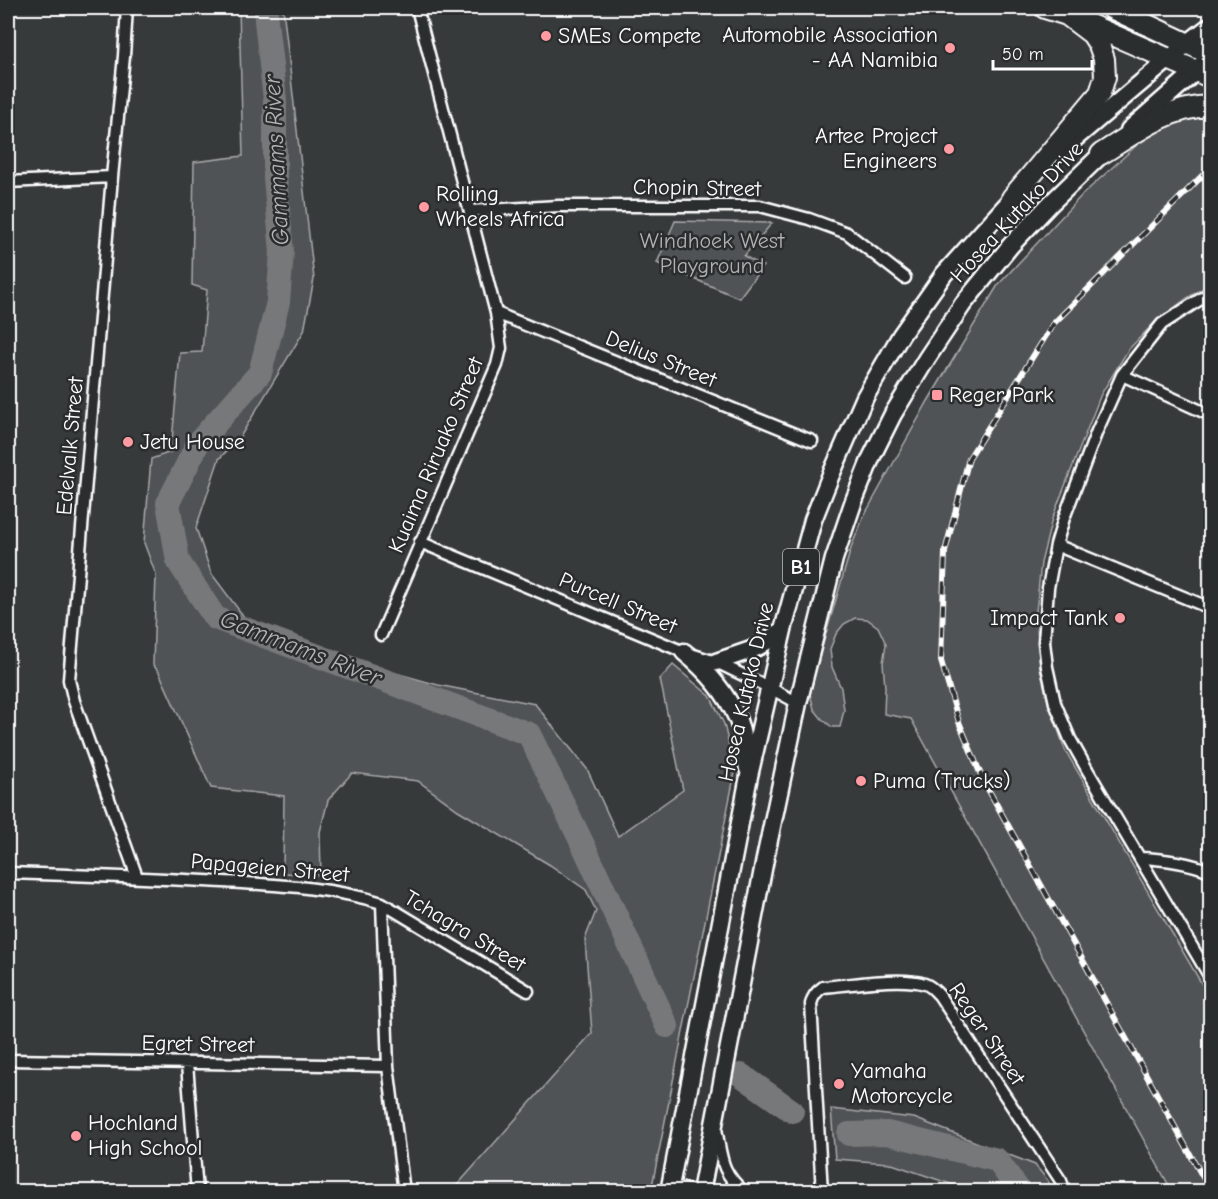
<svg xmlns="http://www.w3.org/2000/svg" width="1218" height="1199" viewBox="0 0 1218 1199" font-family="'Comic Neue',sans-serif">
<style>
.green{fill:#505354;stroke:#a8a9aa;stroke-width:1.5}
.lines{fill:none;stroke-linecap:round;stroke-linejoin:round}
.river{stroke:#767879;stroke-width:24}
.street-casing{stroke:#fff;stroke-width:15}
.primary-casing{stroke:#fff;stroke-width:21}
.highway-casing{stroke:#fff;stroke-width:24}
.street{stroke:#2a2d2e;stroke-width:10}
.primary{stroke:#2a2d2e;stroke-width:16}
.highway{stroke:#2a2d2e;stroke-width:20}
.rail-casing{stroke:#fff;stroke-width:6}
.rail{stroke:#2a2d2e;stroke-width:4;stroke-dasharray:11;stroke-linecap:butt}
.poi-dot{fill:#ff9aa2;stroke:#2a2d2e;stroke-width:2}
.labels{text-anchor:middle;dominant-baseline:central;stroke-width:5;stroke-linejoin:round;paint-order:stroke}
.shield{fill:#2a2d2e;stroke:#bfc0c0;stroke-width:1.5}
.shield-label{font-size:21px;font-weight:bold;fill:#fff}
.poi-label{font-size:22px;fill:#fff;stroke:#2a2d2e;text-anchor:start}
.street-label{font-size:22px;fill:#fff;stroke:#2a2d2e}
.park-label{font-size:22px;fill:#b0b2b2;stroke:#2a2d2e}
.water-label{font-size:24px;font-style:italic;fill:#b4b5b5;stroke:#2a2d2e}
</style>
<rect width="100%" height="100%" fill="#373a3b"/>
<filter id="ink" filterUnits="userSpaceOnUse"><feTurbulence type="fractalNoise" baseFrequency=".0167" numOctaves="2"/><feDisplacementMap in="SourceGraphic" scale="12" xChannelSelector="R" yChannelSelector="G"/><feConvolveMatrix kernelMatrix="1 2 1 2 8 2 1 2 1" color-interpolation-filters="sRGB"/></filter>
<g filter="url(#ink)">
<path class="green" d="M239 8H283L314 279 304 331 240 437 219 459 196 528 211 573 244 617 360 663 438 685 535 704 587 769 618 836 683 790 660 679 673 665 710 696 724 724 735 772 651 1191H452L592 1033 585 939 596 911 586 890 550 865 458 810 418 781 352 773 328 800 320 832 321 875 283 873 284 796 211 788 159 672 153 665 156 575 144 543 151 459 171 452 180 353 202 352 207 290 192 285 194 162 243 156Z
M1210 115V284L1187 298 1155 322 1128 350 1101 394 1052 519 1041 563 1036 612 1040 669 1051 709 1065 750 1210 998V1191H1172L911 719 884 714 885 687 883 663 886 644 878 627 867 619 855 618 844 624 836 634 830 649 832 667 841 688 844 710 840 727H832L822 719 814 709 810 694 820 654 852 545 864 516 928 401 998 285 1082 195 1149 134 1181 118Z
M675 221 772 223 744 256 763 266 739 298 657 263Z
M831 1109 914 1118 1035 1165 1048 1181 1053 1191H971L889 1163 835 1159Z"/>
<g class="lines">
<path class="river" d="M266 8V21L275 100V178L282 252 278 302 260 373 198 443 168 503 178 561 215 618 529 734 586 851 667 1026
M741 1075 792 1111
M849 1134 887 1133 997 1160 1020 1192"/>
<g class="street-casing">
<path id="street" d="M127 8 124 56 112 177 69 680 74 701 137 877
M8 182 112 177
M470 211 559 206H760L809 219 847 233 905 278
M1210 293 1162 324 1122 375 1097 431 1064 518 1056 545 1048 588 1044 642 1047 667 1055 703 1070 739 1088 771 1210 977
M496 313 812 441
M1122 375 1210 415
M420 542 684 652 716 662 770 688 798 703
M1056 545 1210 608
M381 635 497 365 501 348 496 313 417 8
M1140 858C1165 859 1187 862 1210 871
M8 873C80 875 151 878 223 882 277 885 331 887 382 903L528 991
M382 903 388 1066 404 1192
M8 1060 388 1066
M187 1064 197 1192
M716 1129C722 1158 720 1171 744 1192
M670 1186 699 1192
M822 1192 811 1004C813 996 816 992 823 987 849 985 901 976 925 984 931 986 935 991 939 995L1061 1181 1065 1192"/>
</g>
<g class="primary-casing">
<path id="primary" d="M1129 130 1196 71 1210 56
M1059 152 1188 43 1210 26
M684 652C706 670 726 692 737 718 743 732 745 754 748 769
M716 662 751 650 761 645 783 630
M669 1192 749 776 783 630 813 520 830 477 865 397 901 335 944 274 1021 189
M701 1192 765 859 798 703 834 559 853 503 871 458 893 414 927 358 963 304 1011 245 1050 204 1109 147"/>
</g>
<g class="highway-casing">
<path id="highway" d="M1045 8 1067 15 1210 77
M1111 8 1210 54
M1101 154C1135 133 1168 107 1210 106
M1012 198 1100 93 1105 77 1104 59 1099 45 1092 34 1067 15"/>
</g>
<use href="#street" class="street"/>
<use href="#primary" class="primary"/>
<use href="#highway" class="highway"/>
<g class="rail-casing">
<path id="rail" d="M1210 168 1054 323 969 458 945 552 941 661 959 722 983 780 1210 1190"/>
</g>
<use href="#rail" class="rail"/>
</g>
</g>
<g class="poi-dot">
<circle cx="546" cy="36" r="6"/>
<circle cx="950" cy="48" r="6"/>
<circle cx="949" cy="149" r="6"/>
<circle cx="424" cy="207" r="6"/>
<rect x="931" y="389" width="12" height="12" rx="3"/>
<circle cx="128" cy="442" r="6"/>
<circle cx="1120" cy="618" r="6"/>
<circle cx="861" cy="781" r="6"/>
<circle cx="839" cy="1084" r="6"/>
<circle cx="76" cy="1136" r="6"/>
</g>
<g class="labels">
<rect class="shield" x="783" y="549" width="36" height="36" rx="4.5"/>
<g class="shield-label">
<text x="801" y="567">B1</text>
</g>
<g class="poi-label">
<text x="938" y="35" text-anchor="end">Automobile Association<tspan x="938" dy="25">- AA Namibia</tspan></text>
<text x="558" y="36">SMEs Compete</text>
<text x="937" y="136" text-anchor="end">Artee Project<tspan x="937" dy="25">Engineers</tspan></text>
<text x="436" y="194">Rolling<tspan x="436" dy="25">Wheels Africa</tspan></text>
<text x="949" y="395">Reger Park</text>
<text x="140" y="442">Jetu House</text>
<text x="1108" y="618" text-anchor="end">Impact Tank</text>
<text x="873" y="781">Puma (Trucks)</text>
<text x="851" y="1071">Yamaha<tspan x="851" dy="25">Motorcycle</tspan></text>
<text x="88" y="1123">Hochland<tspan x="88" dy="25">High School</tspan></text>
</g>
<g class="street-label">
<text transform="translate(697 188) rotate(1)">Chopin Street</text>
<text transform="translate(1017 212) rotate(-47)">Hosea Kutako Drive</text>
<text transform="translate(661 359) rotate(22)">Delius Street</text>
<text transform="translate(70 446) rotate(-85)">Edelvalk Street</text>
<text transform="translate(436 455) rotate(-67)">Kuaima Riruako Street</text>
<text transform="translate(618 603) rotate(23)">Purcell Street</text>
<text transform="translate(746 692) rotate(-77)">Hosea Kutako Drive</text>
<text transform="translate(270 868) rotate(5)">Papageien Street</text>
<text transform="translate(465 931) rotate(31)">Tchagra Street</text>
<text transform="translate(987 1034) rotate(56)">Reger Street</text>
<text transform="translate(198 1044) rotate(1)">Egret Street</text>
</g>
<g class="park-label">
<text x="712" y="241">Windhoek West<tspan x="712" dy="25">Playground</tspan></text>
</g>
<g class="water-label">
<text transform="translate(276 160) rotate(-93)">Gammams River</text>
<text transform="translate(301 648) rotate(21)">Gammams River</text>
</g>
</g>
<rect width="1218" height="1199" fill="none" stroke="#2a2d2e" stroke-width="30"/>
<rect x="15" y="15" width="1188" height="1169" fill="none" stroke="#fff" stroke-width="2" filter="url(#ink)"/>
<path d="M993 60v9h99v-9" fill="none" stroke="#ffffff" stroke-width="3"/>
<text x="1002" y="60" font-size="18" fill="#ffffff" stroke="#2a2d2e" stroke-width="4.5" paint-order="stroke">50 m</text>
</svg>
